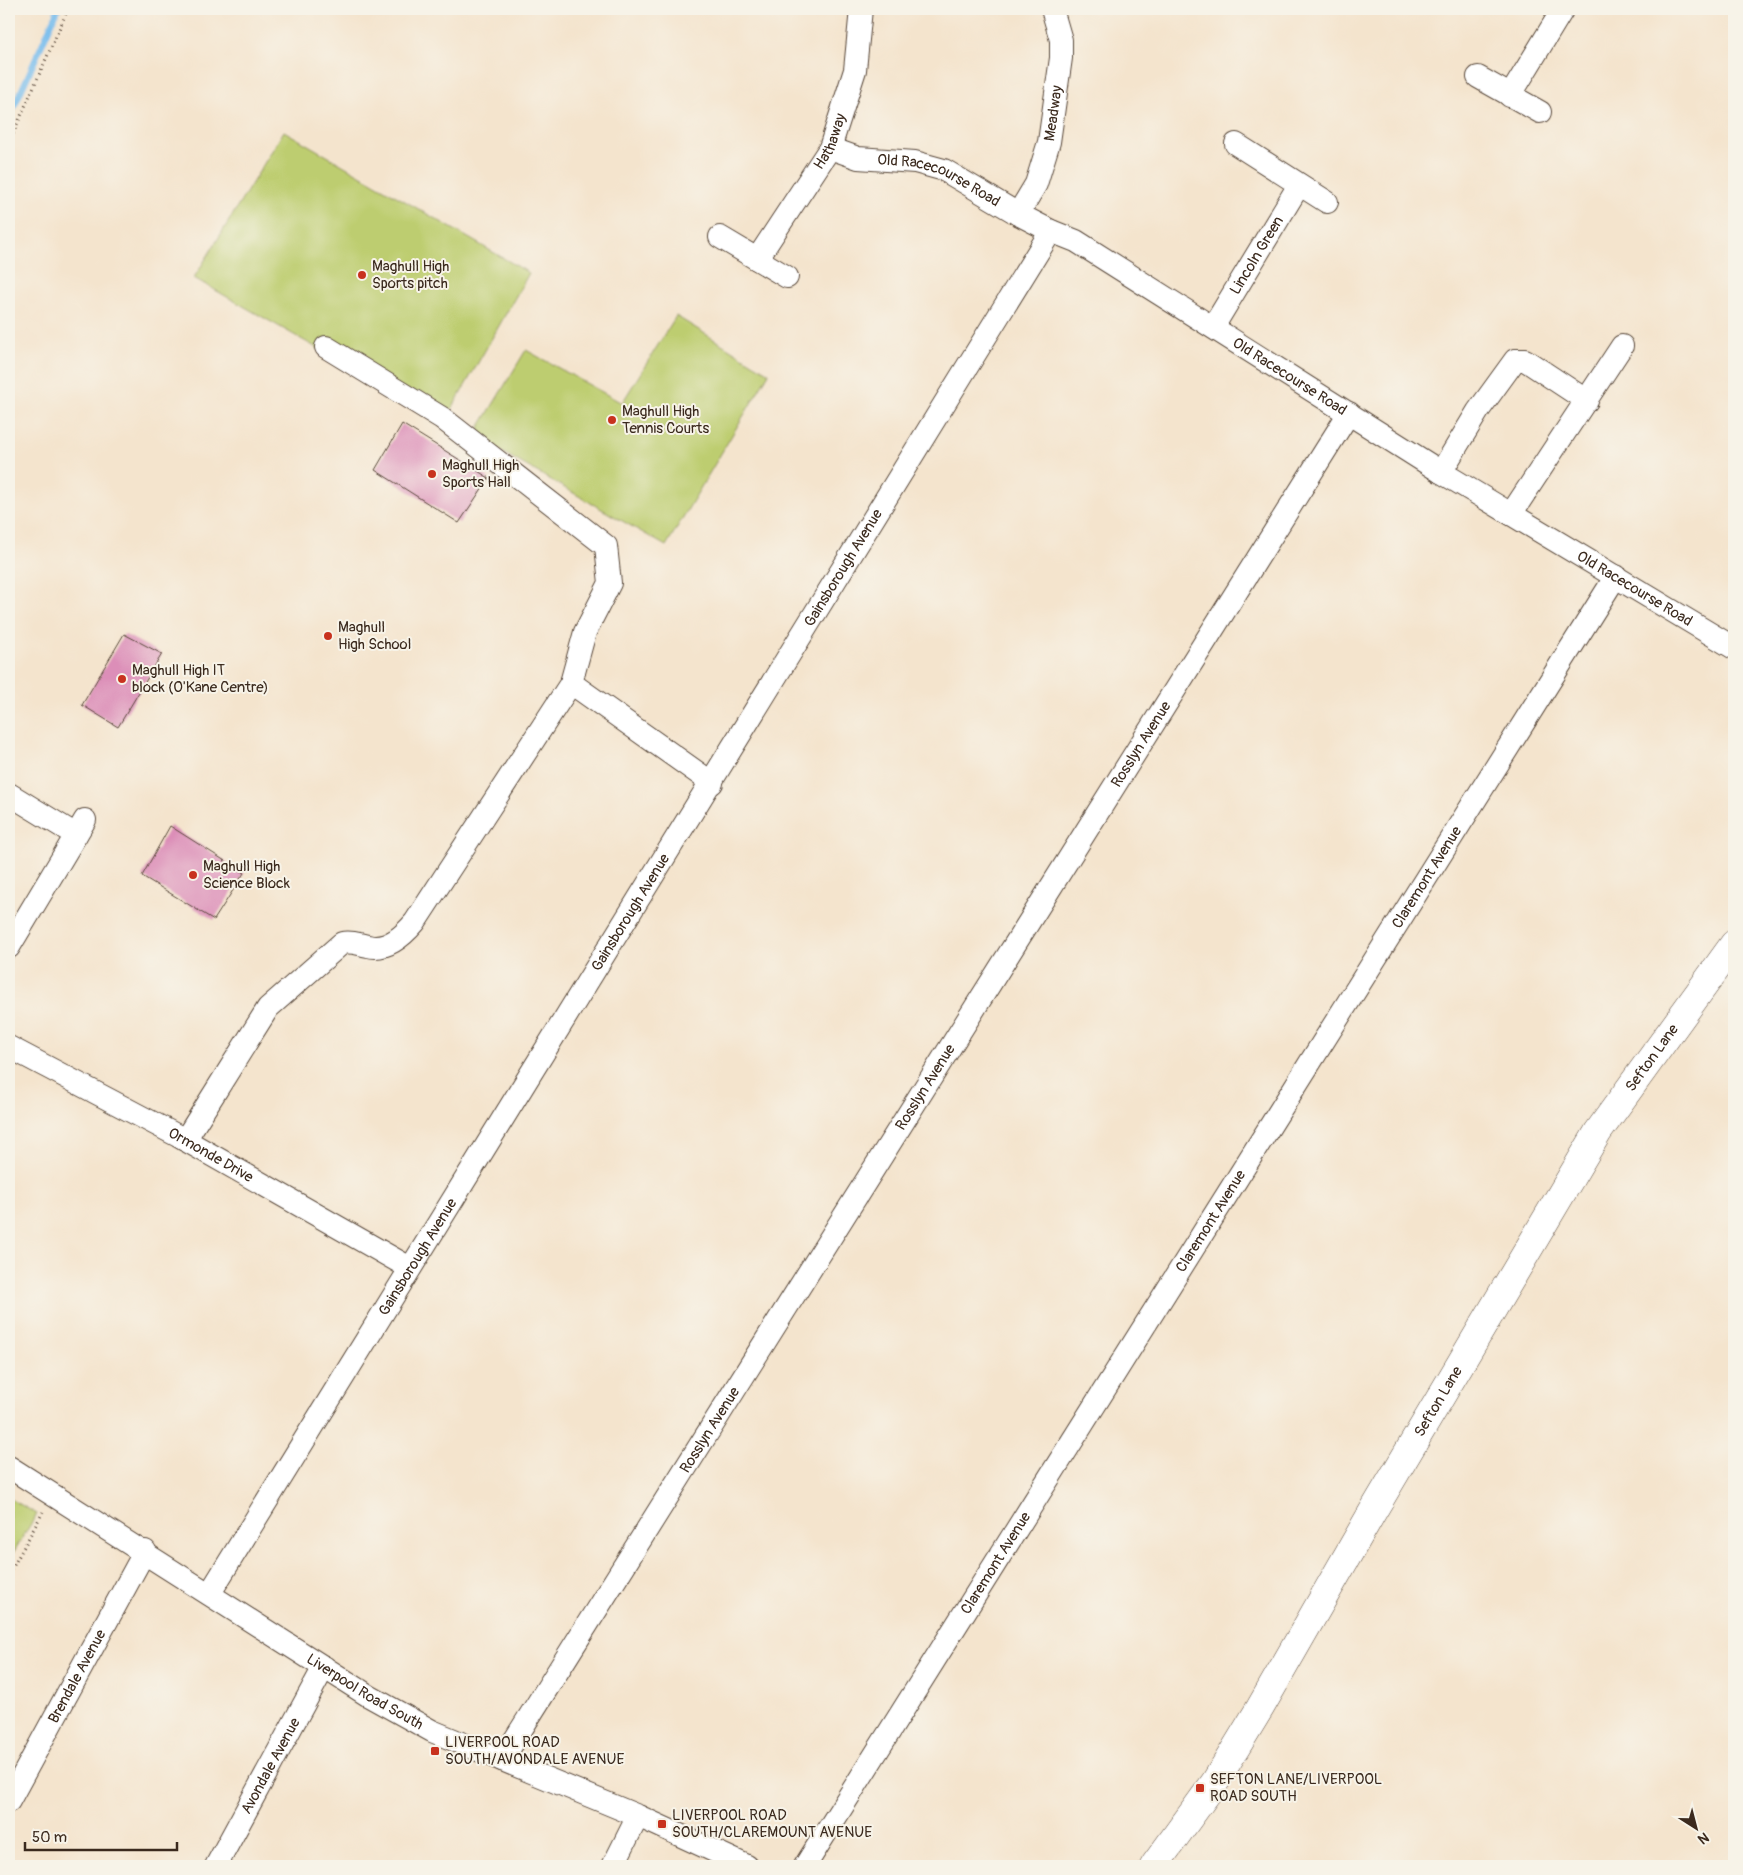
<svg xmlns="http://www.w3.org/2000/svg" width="1743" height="1875" viewBox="0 0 1743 1875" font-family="Pangolin,sans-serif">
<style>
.green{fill:#bdcd70;stroke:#7c7c47}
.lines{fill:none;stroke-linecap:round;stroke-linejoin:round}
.stream{stroke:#76bced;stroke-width:6}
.building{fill:#dc8eb8}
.minor-casing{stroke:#574638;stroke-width:24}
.major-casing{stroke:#574638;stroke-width:29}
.path{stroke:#574638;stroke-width:3;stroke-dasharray:1 4;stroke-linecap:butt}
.minor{stroke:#fff;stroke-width:22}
.major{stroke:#fff;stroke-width:28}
.poi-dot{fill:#c8321e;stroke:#f7f3e8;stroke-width:2}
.labels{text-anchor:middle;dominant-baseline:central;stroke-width:4;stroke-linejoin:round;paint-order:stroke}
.street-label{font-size:15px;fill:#3b2a1e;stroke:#f7f3e8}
.poi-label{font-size:15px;fill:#3b2a1e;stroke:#f7f3e8;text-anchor:start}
</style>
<rect width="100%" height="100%" fill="#f7f3e8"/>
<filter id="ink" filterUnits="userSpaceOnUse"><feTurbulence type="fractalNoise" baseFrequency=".02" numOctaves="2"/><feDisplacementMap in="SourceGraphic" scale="10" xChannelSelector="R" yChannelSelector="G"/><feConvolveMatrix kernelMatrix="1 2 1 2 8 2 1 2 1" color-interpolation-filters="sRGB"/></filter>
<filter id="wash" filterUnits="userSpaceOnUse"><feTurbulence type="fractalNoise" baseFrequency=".0096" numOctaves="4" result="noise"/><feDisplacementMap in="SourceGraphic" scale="20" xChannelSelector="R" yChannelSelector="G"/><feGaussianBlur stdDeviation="1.12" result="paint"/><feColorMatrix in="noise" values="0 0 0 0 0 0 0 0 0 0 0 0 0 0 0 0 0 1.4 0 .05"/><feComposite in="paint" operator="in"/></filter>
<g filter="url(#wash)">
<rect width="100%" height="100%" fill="#f4e4cd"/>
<path class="green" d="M284 131 529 273 445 421 194 278Z
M676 316 769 373 666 546 474 436 526 350 622 403Z
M9 1498 37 1514 13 1553 9 1551Z"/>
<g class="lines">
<path class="stream" d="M9 118 58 9"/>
</g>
<g id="blocks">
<path class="building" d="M402 424 489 478 459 523 375 470Z
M124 634 162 654 118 727 82 705Z
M170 826 244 873 214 920 142 876Z"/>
</g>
</g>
<g filter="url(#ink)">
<use href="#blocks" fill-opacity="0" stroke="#574638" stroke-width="1"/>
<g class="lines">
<g class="minor-casing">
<g id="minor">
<path d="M1478 77 1540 112"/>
<path d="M1510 96 1563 9"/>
<path d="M1236 144 1327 202"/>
<path id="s1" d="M830 148 858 158 915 162 944 170 1018 214 1051 231 1076 241 1441 472 1734 648"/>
<path id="s2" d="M1018 214 1036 184 1049 142 1061 58V40L1052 9"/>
<path d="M720 237 787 277"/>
<path id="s3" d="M757 259 830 148 855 70 861 9"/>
<path id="s4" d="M1213 327 1299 185"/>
<path d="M326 347 442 418 606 546 610 583 585 632 571 683 712 783"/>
<path d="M1441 472 1478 411 1515 360H1525L1587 401"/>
<path d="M1511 514 1622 346"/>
<path d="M9 794 76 835"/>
<path d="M9 947 85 820"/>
<path id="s5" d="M9 1047 178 1136 410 1268"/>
<path d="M185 1140 268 1008 342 943C353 941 357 944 368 946 387 951 404 935 415 922L571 683"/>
<path id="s6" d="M9 1467 369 1696 432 1731 638 1816 747 1866"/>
<path id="s7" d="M210 1593 1051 231"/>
<path id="s8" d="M502 1760 1349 413"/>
<path id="s9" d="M9 1801 145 1551"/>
<path id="s10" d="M216 1866 324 1667"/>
<path d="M613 1866 638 1816"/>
<path id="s11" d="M805 1866 1616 576"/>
</g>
</g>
<g class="major-casing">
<g id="major">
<path id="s12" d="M1154 1866 1215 1782 1260 1708 1373 1511 1598 1132 1734 944"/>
</g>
</g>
<path class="path" d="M9 143 68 9
M9 1574 43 1512"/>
<use href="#minor" class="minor"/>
<use href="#major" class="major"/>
</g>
</g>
<g class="poi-dot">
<circle cx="362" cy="275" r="5"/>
<circle cx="612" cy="420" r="5"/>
<circle cx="432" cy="474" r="5"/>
<circle cx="328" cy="636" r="5"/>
<circle cx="122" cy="679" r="5"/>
<circle cx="193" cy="875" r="5"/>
<rect x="430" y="1746" width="10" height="10" rx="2.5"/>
<rect x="1195" y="1783" width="10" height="10" rx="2.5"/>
<rect x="657" y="1819" width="10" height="10" rx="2.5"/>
</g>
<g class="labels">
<g class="street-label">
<text stroke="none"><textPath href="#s2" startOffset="108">Meadway</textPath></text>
<text stroke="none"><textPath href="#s3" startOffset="139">Hathaway</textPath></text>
<text stroke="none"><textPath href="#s1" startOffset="115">Old Racecourse Road</textPath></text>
<text stroke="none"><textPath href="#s4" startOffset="84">Lincoln Green</textPath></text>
<text stroke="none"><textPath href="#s1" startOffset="520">Old Racecourse Road</textPath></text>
<text stroke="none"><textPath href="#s7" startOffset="1205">Gainsborough Avenue</textPath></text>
<text stroke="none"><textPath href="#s1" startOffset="925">Old Racecourse Road</textPath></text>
<text stroke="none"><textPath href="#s8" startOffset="1200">Rosslyn Avenue</textPath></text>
<text stroke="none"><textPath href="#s11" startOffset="1168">Claremont Avenue</textPath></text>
<text stroke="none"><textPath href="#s7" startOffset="800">Gainsborough Avenue</textPath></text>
<text stroke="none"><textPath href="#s12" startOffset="950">Sefton Lane</textPath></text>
<text stroke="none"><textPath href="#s8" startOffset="795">Rosslyn Avenue</textPath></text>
<text stroke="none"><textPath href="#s5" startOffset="229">Ormonde Drive</textPath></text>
<text stroke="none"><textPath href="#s11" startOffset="762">Claremont Avenue</textPath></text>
<text stroke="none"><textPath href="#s7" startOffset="395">Gainsborough Avenue</textPath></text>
<text stroke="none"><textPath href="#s12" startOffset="545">Sefton Lane</textPath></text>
<text stroke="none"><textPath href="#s8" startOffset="390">Rosslyn Avenue</textPath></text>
<text stroke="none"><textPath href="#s11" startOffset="358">Claremont Avenue</textPath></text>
<text stroke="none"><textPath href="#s9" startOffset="142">Brendale Avenue</textPath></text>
<text stroke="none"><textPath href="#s6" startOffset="421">Liverpool Road South</textPath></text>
<text stroke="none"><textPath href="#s10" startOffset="114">Avondale Avenue</textPath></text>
</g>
<g class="poi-label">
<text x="372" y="266">Maghull High<tspan x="372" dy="17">Sports pitch</tspan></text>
<text x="622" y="411">Maghull High<tspan x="622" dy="17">Tennis Courts</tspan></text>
<text x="442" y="465">Maghull High<tspan x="442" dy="17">Sports Hall</tspan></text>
<text x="338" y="627">Maghull<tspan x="338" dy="17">High School</tspan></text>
<text x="132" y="670">Maghull High IT<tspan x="132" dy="17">block (O'Kane Centre)</tspan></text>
<text x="203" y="866">Maghull High<tspan x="203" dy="17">Science Block</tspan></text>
<text x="445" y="1742">LIVERPOOL ROAD<tspan x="445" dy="17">SOUTH/AVONDALE AVENUE</tspan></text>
<text x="1210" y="1779">SEFTON LANE/LIVERPOOL<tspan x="1210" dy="17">ROAD SOUTH</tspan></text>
<text x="672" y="1815">LIVERPOOL ROAD<tspan x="672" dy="17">SOUTH/CLAREMOUNT AVENUE</tspan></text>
</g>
</g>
<rect width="1743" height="1875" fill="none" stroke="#f7f3e8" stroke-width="30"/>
<g transform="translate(1696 1828) rotate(144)" stroke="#f7f3e8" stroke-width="4" paint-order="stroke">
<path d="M0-4L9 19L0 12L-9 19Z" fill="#3b2a1e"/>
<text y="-8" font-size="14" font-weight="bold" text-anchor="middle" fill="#3b2a1e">N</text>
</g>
<path d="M25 1842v8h152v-8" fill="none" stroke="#3b2a1e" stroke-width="2.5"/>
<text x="32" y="1842" font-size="15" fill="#3b2a1e" stroke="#f7f3e8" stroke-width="4" paint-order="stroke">50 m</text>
</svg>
